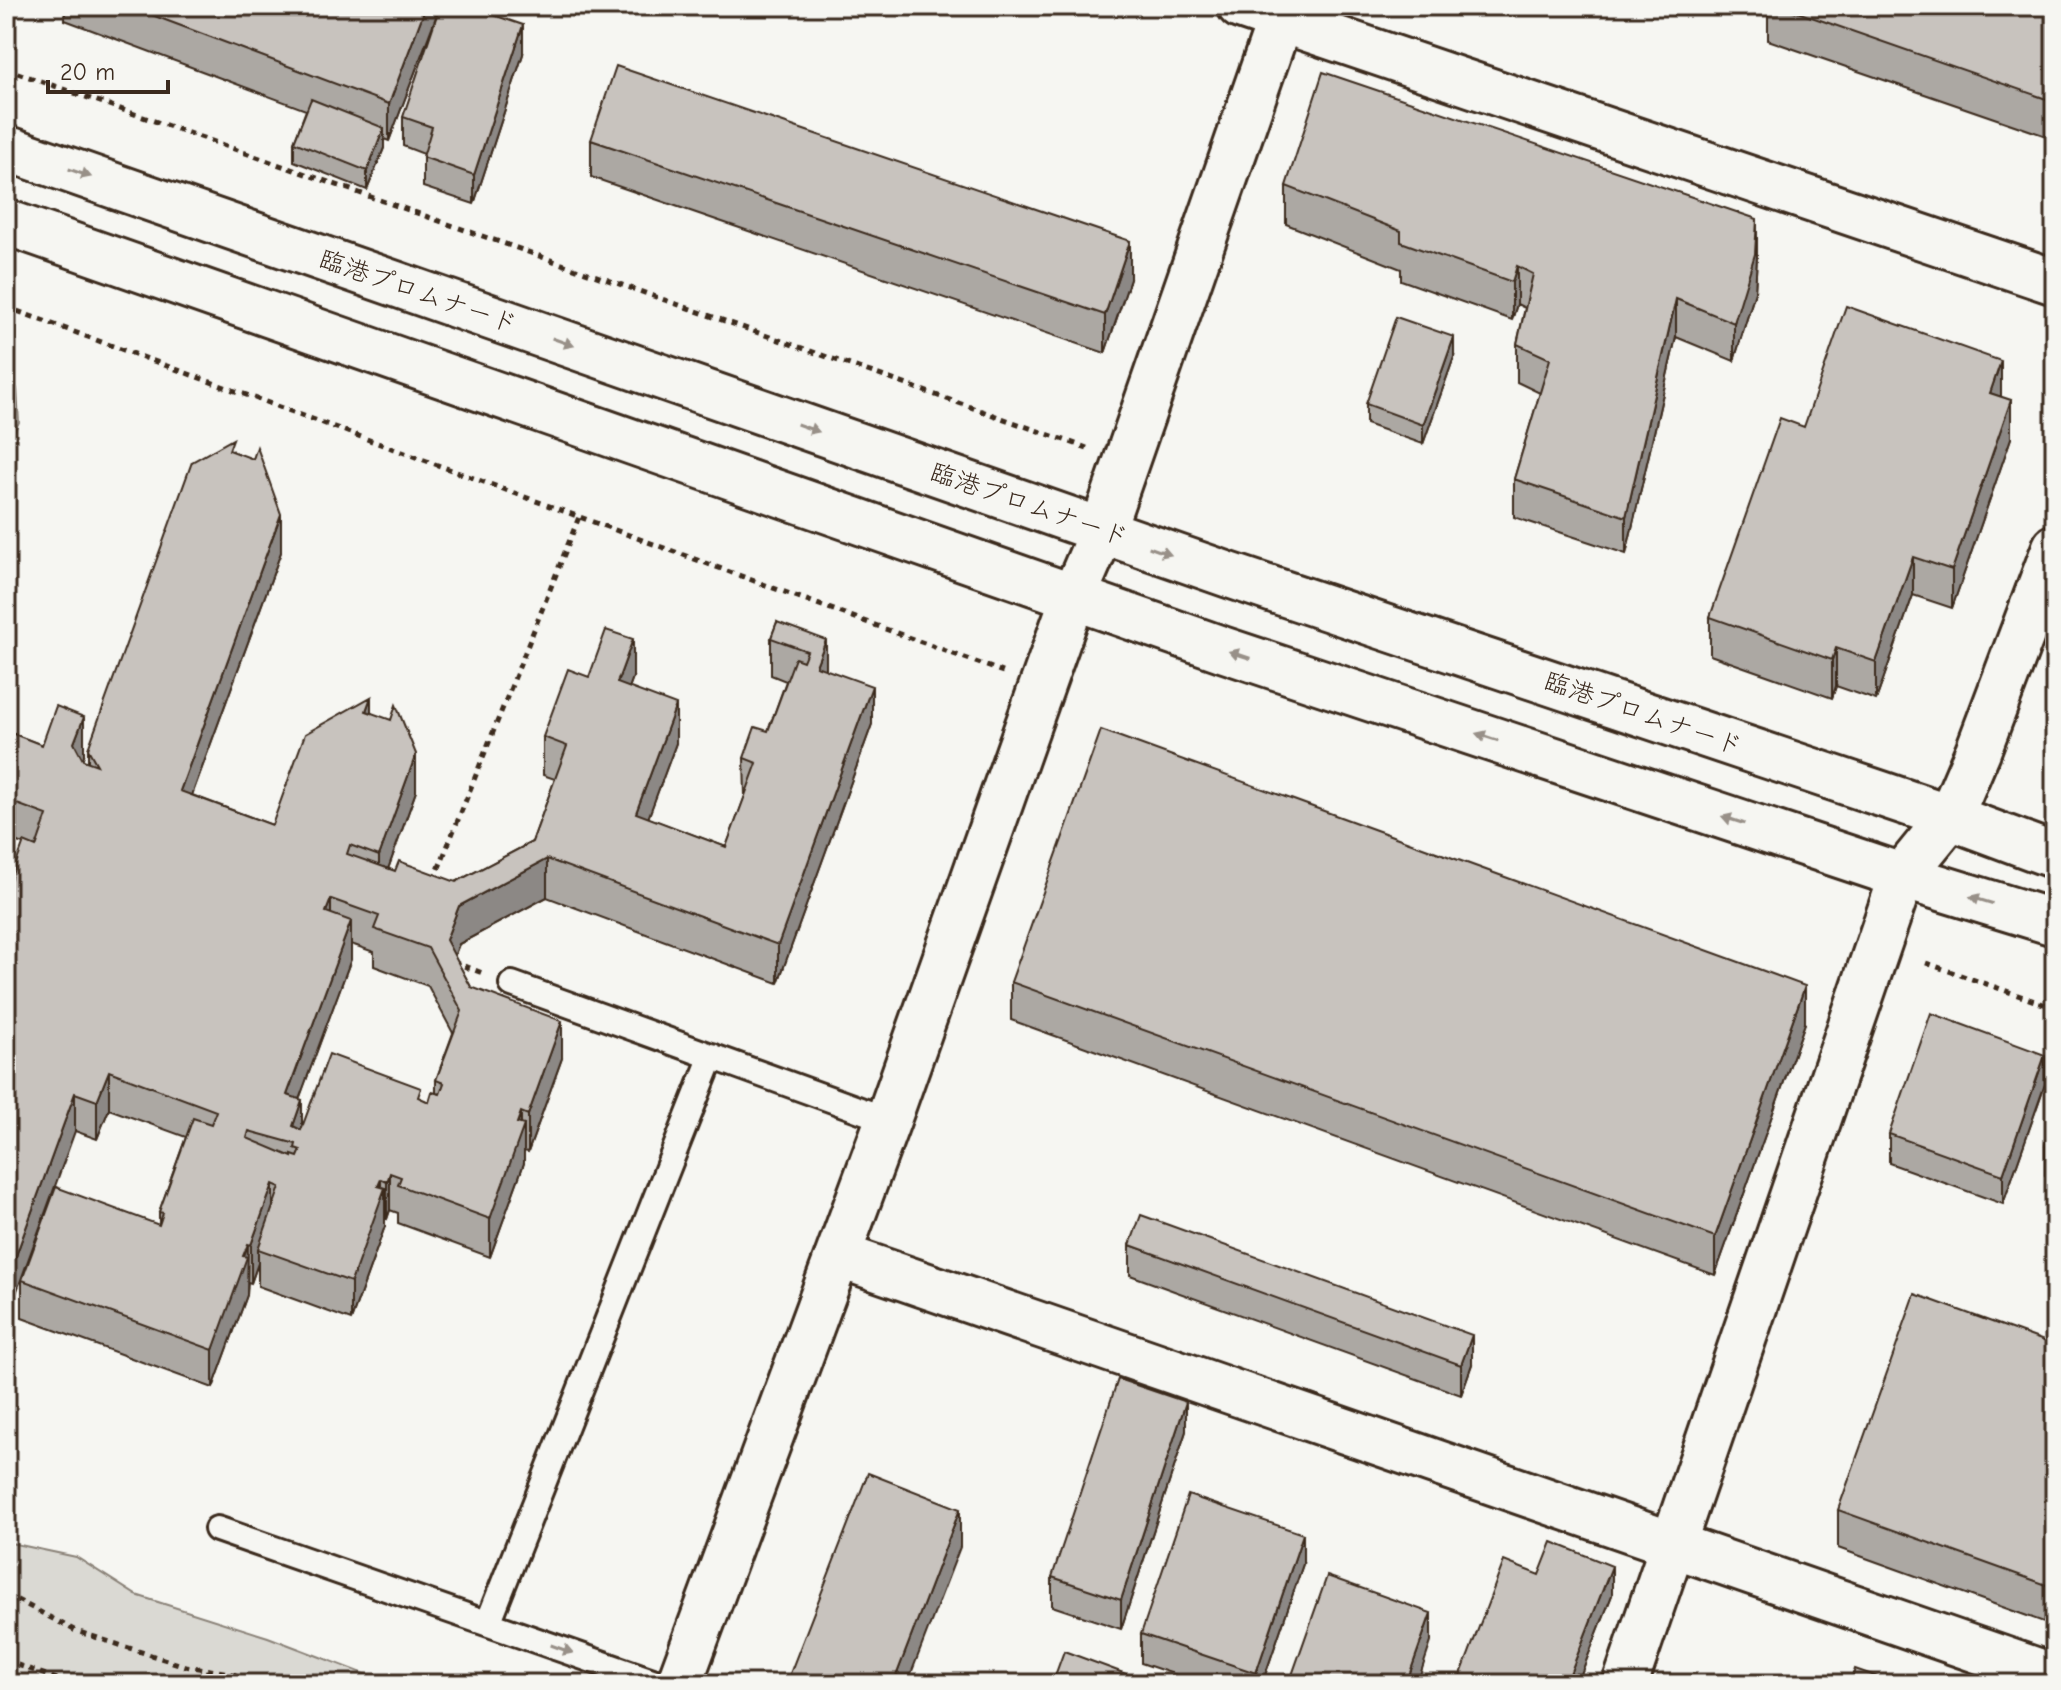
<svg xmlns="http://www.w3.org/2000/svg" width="2061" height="1690" viewBox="0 0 2061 1690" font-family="'Comic Neue','Klee One',sans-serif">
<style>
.green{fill:#dad9d3;stroke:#8a8278;stroke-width:2}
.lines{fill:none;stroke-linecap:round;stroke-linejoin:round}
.service-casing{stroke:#3b2a1e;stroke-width:30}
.minor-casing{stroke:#3b2a1e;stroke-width:50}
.tertiary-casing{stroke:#3b2a1e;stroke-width:50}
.path{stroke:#3b2a1e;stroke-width:5;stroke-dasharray:6 6;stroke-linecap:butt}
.service{stroke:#f6f6f2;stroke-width:24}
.minor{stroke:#f6f6f2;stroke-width:44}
.tertiary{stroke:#f6f6f2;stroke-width:44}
.wall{fill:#aca8a3;stroke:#3b2a1e;stroke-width:2;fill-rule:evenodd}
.shaded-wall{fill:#8c8885;stroke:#3b2a1e;stroke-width:2}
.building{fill:#c8c3be;stroke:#3b2a1e;stroke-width:2;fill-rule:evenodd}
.oneway{fill:#989088}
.labels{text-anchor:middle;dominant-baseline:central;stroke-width:6;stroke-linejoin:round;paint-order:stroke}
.street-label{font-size:26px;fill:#3b2a1e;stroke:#f6f6f2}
</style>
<rect width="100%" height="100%" fill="#f6f6f2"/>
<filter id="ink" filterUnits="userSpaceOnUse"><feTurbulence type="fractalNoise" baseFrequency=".0125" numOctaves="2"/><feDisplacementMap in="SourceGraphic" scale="16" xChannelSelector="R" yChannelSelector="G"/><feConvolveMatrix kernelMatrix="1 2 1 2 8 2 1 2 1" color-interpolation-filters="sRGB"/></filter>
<g filter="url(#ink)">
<path class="green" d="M6 363 17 389 19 422 6 447Z
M6 1542 76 1557 136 1595 268 1637 391 1684H6Z"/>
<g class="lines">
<g class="service-casing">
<path id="service" d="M512 984 888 1120
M217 1529 661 1684
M488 1623 712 1056"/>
</g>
<g class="minor-casing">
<path id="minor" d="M1240 6 2055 282"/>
</g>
<g class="tertiary-casing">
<path id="tertiary" d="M6 148 1229 575 1950 817 2055 856
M6 222 1222 649 1902 876 2055 923
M838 1255 2055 1677
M679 1684 888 1120 1073 598 1102 531 1280 20
M1625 1684 1902 876 1950 817 1978 751 2055 547"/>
</g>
<path class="path" d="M6 69 1087 448
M6 307 1003 672
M434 880 579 517
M453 962 485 974
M1926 963 2055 1008
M6 1594 76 1631 185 1666 230 1673 260 1684
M6 1661 72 1684
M204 1684 208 1670"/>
<use href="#service" class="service"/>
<use href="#minor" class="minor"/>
<use href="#tertiary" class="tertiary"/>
</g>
<path class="wall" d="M6 6H15L11 16 6 15Z
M65 6H440L389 141 384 139V148L367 190 294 161V142L306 110 65 20Z
M1768 6H2055V139L1768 40Z
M523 54 474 204 423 187V157L424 154 403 146V117Z
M591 140 1130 279 1105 353 591 177Z
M1286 186 1757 256 1755 292 1734 361 1676 337 1626 554 1514 517V479L1540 393 1517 382V344L1525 308 1517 304 1512 320 1401 280V269L1286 224Z
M1454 357 1423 444 1366 424V404Z
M2001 397 2011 438 1952 608 1913 595 1876 700 1836 686 1832 698 1710 655V617L1804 427Z
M233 451 281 552 192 795 272 825 371 712 416 791 388 869 395 871 456 882 532 842 555 779 543 775V737L589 677H633L629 688 676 743 648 818 726 847 745 796 744 758 768 731 786 681 771 675V638L777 622 826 670 872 724 778 983 547 897 459 944 454 956 471 987 562 1058 528 1152 524 1151V1163L490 1257 398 1223V1213L390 1210 387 1219 385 1218V1226L351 1320 258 1286V1263L251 1283 248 1282 247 1295 213 1388 22 1318V1280L159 1225V1212L186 1137 109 1109 97 1139 75 1131 23 844 6 838V731L42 745 84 755 82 758 83 760 88 762V749ZM351 944 374 952V966L428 986 453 1033 436 1080V1093L429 1102 421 1099 302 1127 299 1099 351 959Z
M1011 982 1805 1023 1715 1275 1011 1020Z
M2045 1084 2003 1204 1889 1163V1134Z
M2055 1108V1179L2045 1175V1146Z
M1130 1245 1472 1364 1461 1395 1130 1275Z
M2055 1345V1626L1838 1548V1510Z
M1186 1431 1121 1629 1052 1606V1577Z
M1303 1564 1262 1684H1203L1141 1663V1634Z
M1539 1575 1612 1595 1577 1684H1460V1677Z"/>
<path class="shaded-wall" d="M426 6H440L389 141V104Z
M523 25V54L474 204V175Z
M384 128V148L367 190V171Z
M1757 219V256L1755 292 1734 361V323Z
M1130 241V279L1105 353V315Z
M1517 266V304L1512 320V282Z
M1676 299V337L1626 554V517Z
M1454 337V357L1423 444V425Z
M2001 361V399L1990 393Z
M2011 400V438L1952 608V570Z
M281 514V552L180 828V791Z
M1913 557V595L1876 700V662Z
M633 639V677L617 721V683Z
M826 640V677L816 666Z
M1836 648V686L1832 698V660Z
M872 686V724L778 983V945Z
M371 697V734L366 711Z
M676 705V743L636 851V813Z
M84 717V755L74 781V743Z
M416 754V791L379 894V856Z
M547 859V897L459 944 446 978V940L459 906Z
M331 899V936L326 912Z
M351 921V959L287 1132V1095Z
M1805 986V1023L1715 1275V1237Z
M562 1021V1058L528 1152V1115Z
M2045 1055V1084L2003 1204V1175Z
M109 1071V1109L97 1139V1101Z
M75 1093V1131L6 1321V1283Z
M302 1100V1138L293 1126Z
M521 1112V1133L524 1125V1163L490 1257V1219Z
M390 1173V1210L387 1219V1182Z
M381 1179V1200L385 1188V1226L351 1320V1282Z
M273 1184V1222L258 1249V1263L251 1283V1245Z
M248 1244 247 1295 213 1388V1350Z
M1472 1335V1364L1461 1395V1365Z
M1186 1402V1431L1121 1629V1600Z
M960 1509V1547L907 1684H893Z
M1303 1534V1564L1262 1684H1256V1673Z
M1612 1566V1595L1577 1684H1566Z
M1431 1613V1642L1417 1684H1406Z"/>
<path class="building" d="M128 6H426L389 104Z
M440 6H467L523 25 474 175 423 157 432 127 403 117Z
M1780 6H2055V102Z
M616 66 1130 241 1105 315 591 140Z
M1323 72 1757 219 1755 254 1734 323 1676 299 1626 517 1514 479 1550 359 1517 344 1533 274 1517 266 1512 282 1401 242V231L1286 186Z
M311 99 384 128 367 171 294 142Z
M1846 306 2001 361 1990 393 2011 400 1952 570 1913 557 1876 662 1836 648 1832 660 1710 617 1780 418 1804 427Z
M1396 317 1454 337 1423 425 1366 404Z
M233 439 229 450 253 459 257 447 281 514 180 791 272 825 305 734 371 697 366 711 391 720 396 705 416 754 379 856 350 845 347 854 395 871 399 861 456 882 532 842 567 746 543 737 568 669 589 677 606 630 633 639 617 683 676 705 636 813 726 847 757 763 744 758 755 727 768 731 795 658 803 661 807 651 771 638 777 622 826 640 816 666 872 686 778 945 547 859 459 906 446 940 471 987 562 1021 528 1115 521 1112 517 1123 524 1125 490 1219 398 1185 401 1177 390 1173 387 1182 381 1179 378 1186 385 1188 351 1282 258 1249 280 1187 273 1184 251 1245 248 1244 243 1256 247 1257 213 1350 22 1280 56 1187 159 1225 163 1213 159 1212 193 1118 211 1124 216 1111 109 1071 97 1101 75 1093 6 1283V891L24 842 36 847 47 815 6 800V731L42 745 56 706 84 717 74 743 83 760 97 765 88 749 192 462ZM331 899 379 916 374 929 428 948 462 1011 436 1080 444 1083 440 1094 432 1092 429 1102 418 1097 421 1088 329 1054 301 1130 293 1126 302 1100 287 1095 351 921 326 912ZM249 1131 296 1144 295 1148 301 1150 298 1157 292 1155V1157L247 1138Z
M1101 730 1805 986 1715 1237 1011 982Z
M1931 1013 2045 1055 2003 1175 1889 1134Z
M2055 1108V1150L2045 1146Z
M1141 1215 1472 1335 1461 1365 1130 1245Z
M1915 1294 2055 1345V1588L1838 1510Z
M1118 1379 1186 1402 1121 1600 1052 1577Z
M868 1473 960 1509 893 1684H786Z
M1188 1495 1303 1534 1256 1673 1141 1634Z
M1552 1542 1612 1566 1566 1684H1478L1460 1677 1504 1561 1539 1575Z
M1327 1576 1431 1613 1406 1684H1298L1290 1681Z
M1064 1651 1153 1684H1052Z
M1855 1669 1898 1684H1850Z
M1674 1678 1690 1684H1672Z"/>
<defs><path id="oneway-solid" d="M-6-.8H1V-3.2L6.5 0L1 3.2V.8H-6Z" transform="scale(2)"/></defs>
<g class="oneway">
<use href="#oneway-solid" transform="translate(80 173) rotate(19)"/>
<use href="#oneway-solid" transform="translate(563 342) rotate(19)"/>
<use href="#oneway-solid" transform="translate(808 428) rotate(19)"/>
<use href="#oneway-solid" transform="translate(1160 551) rotate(19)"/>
<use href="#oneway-solid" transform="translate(1240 655) rotate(-162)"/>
<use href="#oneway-solid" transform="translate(1487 737) rotate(-162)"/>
<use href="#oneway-solid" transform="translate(1733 820) rotate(-162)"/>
<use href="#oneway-solid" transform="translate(1981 900) rotate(-163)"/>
<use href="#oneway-solid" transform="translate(562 1649) rotate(19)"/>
</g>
</g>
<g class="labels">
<g class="street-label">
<text transform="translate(418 292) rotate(19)">臨港プロムナード</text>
<text transform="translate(1029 505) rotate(19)">臨港プロムナード</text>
<text transform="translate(1643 714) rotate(19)">臨港プロムナード</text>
</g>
</g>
<rect width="2061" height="1690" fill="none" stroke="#f6f6f2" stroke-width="32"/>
<rect x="16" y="16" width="2029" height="1658" fill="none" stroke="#3b2a1e" stroke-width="3" filter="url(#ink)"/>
<path d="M48 80v12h120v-12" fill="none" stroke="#3b2a1e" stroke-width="4"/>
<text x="60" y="80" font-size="24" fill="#3b2a1e" stroke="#f6f6f2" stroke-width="6" paint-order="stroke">20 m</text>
</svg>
